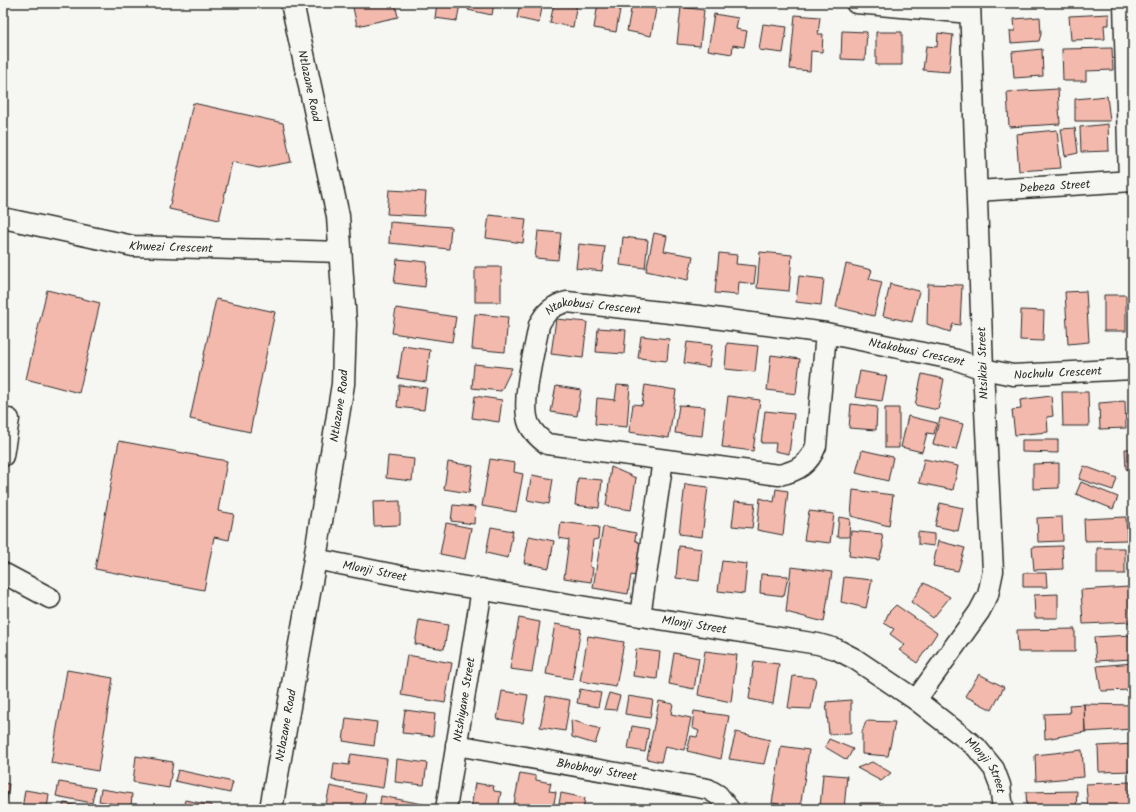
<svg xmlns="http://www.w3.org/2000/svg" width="1136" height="812" viewBox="0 0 1136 812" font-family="Kalam,sans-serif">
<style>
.building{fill:#f3b9ac;stroke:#2b2b2b}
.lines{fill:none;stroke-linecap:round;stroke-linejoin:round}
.street-casing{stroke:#2b2b2b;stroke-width:23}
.secondary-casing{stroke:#2b2b2b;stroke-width:25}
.street{stroke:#f6f6f2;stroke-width:20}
.secondary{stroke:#f6f6f2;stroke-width:22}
.labels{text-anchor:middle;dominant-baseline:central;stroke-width:4;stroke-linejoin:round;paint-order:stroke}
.street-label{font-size:12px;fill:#2b2b2b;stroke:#f6f6f2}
</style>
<rect width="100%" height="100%" fill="#f6f6f2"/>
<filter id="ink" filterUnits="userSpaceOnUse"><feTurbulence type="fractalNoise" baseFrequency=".025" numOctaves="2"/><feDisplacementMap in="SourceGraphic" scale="8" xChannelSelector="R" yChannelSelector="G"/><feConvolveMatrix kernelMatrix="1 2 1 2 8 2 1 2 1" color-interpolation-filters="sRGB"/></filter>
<g filter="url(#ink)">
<path class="building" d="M352 3H395L398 17 357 26Z
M437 3H460L457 21 435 18Z
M470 3H494L492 15 468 10Z
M520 3H543L539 23 517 18Z
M554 3H577L573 27 550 23Z
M598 3 621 4 616 32 594 28Z
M632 4 656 9 651 36 627 31Z
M681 7 704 10 700 46 677 44Z
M714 14 738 18 736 29 747 31 744 47 733 45 732 54 708 50Z
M1109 14V25H1104L1105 39 1071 40 1069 16Z
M795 15 820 17 818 34H823L822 52 811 51 810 71 790 69Z
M1040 17 1041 34 1039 41 1011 43 1010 31H1015L1014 19Z
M763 24 787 27 783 53 759 50Z
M842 31 867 32 865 60 841 59Z
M876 32H902V65H876Z
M938 33 953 35 949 72 923 70 926 46 937 47Z
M1112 48 1113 70 1086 71V81H1063L1062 49Z
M1042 49 1043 76 1014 78 1012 52Z
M1058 89 1060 124 1009 127 1007 92Z
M1107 96 1110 121H1075V99Z
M193 103 283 123 291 162 259 168 232 162 219 220 169 209Z
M1108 124 1109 151 1081 152 1080 127Z
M1075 128 1078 153 1065 156 1061 129Z
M1057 130 1061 168 1019 171 1016 134Z
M389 190 426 192 424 216 387 214Z
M489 215 526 219 523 243 486 238Z
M390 222 451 227 449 249 389 243Z
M538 231 561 233 558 260 535 258Z
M654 233 667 236 664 251 693 256 688 280 646 271Z
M623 237 648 240 645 268 620 265Z
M579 244 605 247 602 271 576 268Z
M760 252 792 255 789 291 757 288Z
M719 253 737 255 736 264 756 266 754 284 739 282 738 295 715 293Z
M397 259 427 262 425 287 394 283Z
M846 264 872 270 869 279 882 282 874 316 836 307Z
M475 267H501V302H475Z
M799 276 824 279 821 305 796 302Z
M890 284 919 291 912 322 883 316Z
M928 284 962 285 960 325 953 324 950 332 927 324Z
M47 290 100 303 79 393 26 379Z
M1086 291 1089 342 1068 344 1065 292Z
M1104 295H1126V331H1104Z
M216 299 275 312 250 432 190 419Z
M396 308 456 317 452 342 392 333Z
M1021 310 1044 311 1043 341 1020 340Z
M475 314 508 317 505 352 472 349Z
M556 319 587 322 583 358 551 354Z
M598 328 626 330 624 354 596 352Z
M641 336 669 339 667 361 638 358Z
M687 342 712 345 709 367 684 363Z
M727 343 758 346 755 372 725 369Z
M403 346 430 350 426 382 398 378Z
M771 355 800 359 796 394 767 390Z
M474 364 512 368 501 391 472 388Z
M860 371 887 376 882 401 855 397Z
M922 374 944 379 938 410 915 405Z
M399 385 427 388 424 410 397 407Z
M617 385 630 386 627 427 595 424 597 398 615 400Z
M645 385 676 390 669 438 629 432 633 404 642 405Z
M556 386 581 390 577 416 551 412Z
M1062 392H1088L1089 426H1063Z
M475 396 502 400 499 422 472 418Z
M728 396 760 400 753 451 722 447Z
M1051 396 1053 416 1047 417 1048 432 1015 435 1012 410 1021 409 1020 400Z
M1125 401 1126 428 1100 429 1099 403Z
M851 404 877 407 876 430 849 428Z
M679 405 705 407 702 436 675 433Z
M885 408H899V448H885Z
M765 411 794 414 789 454 775 451 776 443H761Z
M908 416 937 423 934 434 927 433 922 452 901 447Z
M940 418 963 424 956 450 933 444Z
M1022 440H1058V453L1022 452Z
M119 441 227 461 218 511 234 514 229 540 214 537 204 590 95 569Z
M1125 449H1133V471L1126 469Z
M862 450 893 457 888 481 856 473Z
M388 456 414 459 412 481 386 478Z
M490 459 515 463 514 472 523 474 516 512 482 506Z
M924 459 958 466 953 490 919 483Z
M448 462 473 466 469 493 444 489Z
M1059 463V488L1033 489V464Z
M1084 466 1117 478 1113 490 1079 479Z
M611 467 636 478 631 510 606 506Z
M532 475 553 479 549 504 527 500Z
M578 478 602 480 599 508 575 505Z
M1081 482 1118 497 1113 509 1076 494Z
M685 484 708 487 702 537 679 534Z
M776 489 788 491 783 535 757 530 760 498 774 502Z
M853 490 893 495 889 526 851 516Z
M400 501V525L374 526 373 502Z
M735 501 755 503 752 528 732 526Z
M940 503 963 508 958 531 935 526Z
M453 505 475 507 474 524 451 521Z
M809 511 834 514 830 543 804 540Z
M839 517 850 519 849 537H837Z
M1062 517 1063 541 1038 542 1037 518Z
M1126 517 1127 540 1085 541 1084 519Z
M561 522 599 527 598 539 593 540 590 567 593 568 591 582 564 578 569 540 559 538Z
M446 523 471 528 465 559 440 554Z
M491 527 513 531 508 558 486 553Z
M603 527 636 533 635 540 641 544 636 576 631 575 628 594 593 588Z
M851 531 882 534 883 547 879 560 849 556Z
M918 532 934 534V546L918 544Z
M529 536 554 541 549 568 524 563Z
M938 541 965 548 958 571 933 566Z
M679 546 702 549 699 581 676 578Z
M1062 546 1063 569 1034 570 1032 547Z
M1097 548H1125V574H1097Z
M722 561 747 564 744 594 718 591Z
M791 567 832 572 824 622 786 612Z
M1023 573H1046L1047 587H1023Z
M761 574 788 576 784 596 760 593Z
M844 577 872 580 866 608 841 602Z
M924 583 950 597 933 618 911 602Z
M1129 587 1131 622 1083 624 1081 590Z
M1058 594V618H1035L1034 595Z
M896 605 937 633 917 663 899 650 905 645 890 634 894 629 884 623 889 612Z
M519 618 540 622 532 672 510 669Z
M419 620 448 625 444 649 415 644Z
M555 624 581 629 572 679 546 674Z
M1075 629V652H1018L1017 630Z
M1131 635 1132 659 1096 661 1094 637Z
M588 636 624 642 616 687 580 681Z
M636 649 660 652 657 679 633 676Z
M705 651 737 655 731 702 698 695Z
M674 653 699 658 694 689 669 684Z
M407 655 452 663 445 703 401 695Z
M754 661 779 664 773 704 749 699Z
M1133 663V690L1101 691 1097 666Z
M67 670 113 678 98 771 51 763Z
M979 674 1004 687 992 710 965 696Z
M793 676 816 678 811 709 788 708Z
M580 689 601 693 598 707 577 703Z
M502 691 528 695 523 723 497 719Z
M609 693 620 696 616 710 604 709Z
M546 696 570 700 565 731 540 727Z
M628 696 653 700 650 718 625 714Z
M851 700V733L829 734 826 702Z
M659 701 673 704 671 714 691 718 684 750 665 746 661 762 647 759Z
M1084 704 1085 732 1045 739 1044 714 1070 713 1069 705Z
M1084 704 1133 705V729L1085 732Z
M405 710 435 714 433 736 402 733Z
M694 711 729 716 721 759 687 751 691 736 697 737 699 731 692 728Z
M346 718 377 722 374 746 343 741Z
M571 720 600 729 595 744 572 737Z
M866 721 895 722 888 756 862 754V732Z
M632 726 649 729 645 752 628 749Z
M736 732 770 740 764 764 729 759Z
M829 739 853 749 847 760 825 747Z
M1133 744V771L1099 772 1098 746Z
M781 746 809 750 800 808 772 803Z
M1082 750 1084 777 1036 781 1035 755Z
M351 754 387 759 383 788 332 780 334 763 349 765Z
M136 756 173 762 169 788 133 782Z
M397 759 427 763 424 785 395 782Z
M872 762 888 771 891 773 881 781 857 768Z
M178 770 233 782 230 793 175 781Z
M520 773 536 776V780L551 783 549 791 556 792 553 809H513Z
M823 774 847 776 844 809 820 808Z
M59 782 95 788 92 803 56 796Z
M1130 782V807L1088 808 1086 784Z
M3 783 9 784 5 809H3Z
M475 783 493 786 494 791 501 792 498 809H471Z
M330 786 366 794 363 809H325Z
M101 789 132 794 131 807 99 801Z
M25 790 49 794 47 809H22Z
M1077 791 1076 809H1027L1026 792Z
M561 793 585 798 583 809H558Z
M381 796 428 805 427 809H379Z
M185 800 211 805V809H183Z
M64 803 84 807V809H62Z
M860 803H884V809H860Z
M608 805 632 806V809H607Z"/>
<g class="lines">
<g class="street-casing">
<g id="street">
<path d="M856 3 970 13"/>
<path d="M1124 3 1129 181"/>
<path id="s1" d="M977 191 1133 181"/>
<path id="s2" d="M3 218 133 246 341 252"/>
<path id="s3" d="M826 333 816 446C809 464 798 471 779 475L547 444C540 439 533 433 529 424 520 402 535 349 539 325 545 312 553 305 567 302L699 316 826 333 957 360 983 369 1013 375 1133 369"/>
<path d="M3 456 9 419"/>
<path id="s4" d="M315 559 406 577 640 616 818 644 836 649 855 659 916 700 976 747 994 769 1000 785 1003 809"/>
<path d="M3 573 50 598"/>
<path d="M640 616 663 460"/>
<path d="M916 700 979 612 988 595 993 571 983 369 970 3"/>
<path id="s5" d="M456 745 708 789 718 795 729 809"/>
<path id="s6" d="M446 809 482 589"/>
</g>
</g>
<g class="secondary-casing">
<g id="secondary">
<path id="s7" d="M271 809 315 559 343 384 345 323 338 216 292 3"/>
</g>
</g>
<use href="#street" class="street"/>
<use href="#secondary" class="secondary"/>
</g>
</g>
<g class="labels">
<g class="street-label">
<text transform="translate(309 86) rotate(78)">Ntlazane Road</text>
<text stroke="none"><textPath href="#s1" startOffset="78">Debeza Street</textPath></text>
<text stroke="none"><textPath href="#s2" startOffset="171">Khwezi Crescent</textPath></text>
<text stroke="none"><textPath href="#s3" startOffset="588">Ntakobusi Crescent</textPath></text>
<text stroke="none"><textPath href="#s3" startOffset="916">Ntakobusi Crescent</textPath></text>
<text transform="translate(983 363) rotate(-92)">Ntsikizi Street</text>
<text stroke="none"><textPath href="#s3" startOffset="1060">Nochulu Crescent</textPath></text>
<text stroke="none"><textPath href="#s7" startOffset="409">Ntlazane Road</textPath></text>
<text stroke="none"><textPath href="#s4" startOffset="61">Mlonji Street</textPath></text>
<text stroke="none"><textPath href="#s4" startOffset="385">Mlonji Street</textPath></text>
<text stroke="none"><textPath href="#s6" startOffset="111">Ntshiyane Street</textPath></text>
<text stroke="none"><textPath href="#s7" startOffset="85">Ntlazane Road</textPath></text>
<text stroke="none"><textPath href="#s4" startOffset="721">Mlonji Street</textPath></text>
<text stroke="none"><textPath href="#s5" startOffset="143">Bhobhoyi Street</textPath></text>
</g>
</g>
<rect width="1136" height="812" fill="none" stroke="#f6f6f2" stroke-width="16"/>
<rect x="8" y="8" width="1120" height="796" fill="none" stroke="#2b2b2b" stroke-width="1.5" filter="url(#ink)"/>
</svg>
